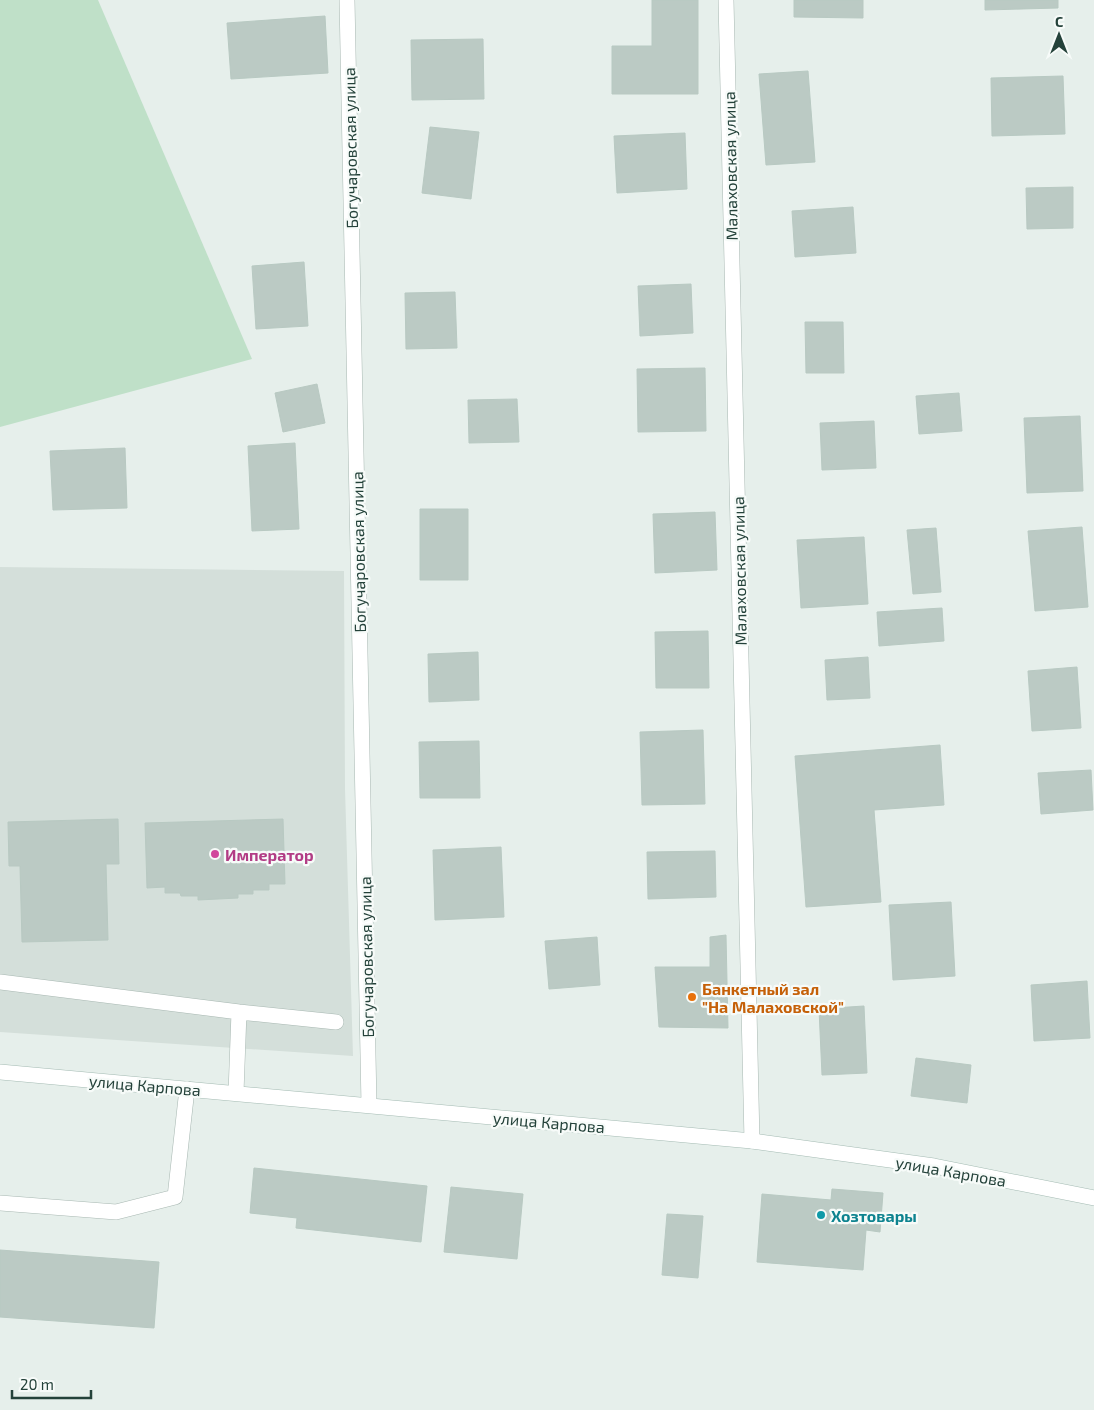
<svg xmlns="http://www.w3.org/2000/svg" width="1094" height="1410" viewBox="0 0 1094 1410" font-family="'Exo 2',sans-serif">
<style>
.built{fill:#d4dfda}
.green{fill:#bfe0c8}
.building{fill:#bbcac4;stroke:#b8c9c2}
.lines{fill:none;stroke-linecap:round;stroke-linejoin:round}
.service-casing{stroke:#a8b8b2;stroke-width:16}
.minor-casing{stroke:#a8b8b2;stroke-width:16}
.secondary-casing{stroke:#a4bbb3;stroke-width:16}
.service{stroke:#fff;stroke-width:15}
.minor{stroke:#fff;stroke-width:15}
.secondary{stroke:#fff;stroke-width:15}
.hotel-dot{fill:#d1479c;stroke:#f7fbf9;stroke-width:2}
.food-dot{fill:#e8710a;stroke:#f7fbf9;stroke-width:2}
.culture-dot{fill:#0f9aa8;stroke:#f7fbf9;stroke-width:2}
.labels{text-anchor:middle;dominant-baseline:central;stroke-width:4.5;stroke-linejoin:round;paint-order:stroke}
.street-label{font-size:16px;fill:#24423a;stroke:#f7fbf9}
.hotel-label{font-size:16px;font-weight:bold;fill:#b23c85;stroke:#f7fbf9;text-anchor:start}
.food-label{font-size:16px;font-weight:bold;fill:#c56008;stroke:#f7fbf9;text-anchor:start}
.culture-label{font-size:16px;font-weight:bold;fill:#0d838f;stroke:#f7fbf9;text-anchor:start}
</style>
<rect width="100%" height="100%" fill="#e6efeb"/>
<path class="built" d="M0 567 344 571 345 789 353 1056 0 1032Z"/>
<path class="green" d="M0 0H98L252 359 0 427Z"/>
<path class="building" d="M652 0H698V94H612V46H652Z
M794 0H863V18L794 17Z
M985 0H1058V8L985 10Z
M325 16 328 73 231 79 227 23Z
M483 39 484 99 412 100 411 40Z
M808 71 815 162 766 165 759 74Z
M1063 76 1065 134 992 136 991 78Z
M430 127 479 132 471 199 422 193Z
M685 133 687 189 617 193 614 136Z
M1073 187V228L1027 229 1026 188Z
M853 207 856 253 795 257 792 211Z
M304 262 308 326 256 329 252 266Z
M691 284 693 333 640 336 638 286Z
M455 292 457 348 406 349 405 293Z
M805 322H843L844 373H806Z
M705 368 706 431 638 432 637 369Z
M317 384 325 423 283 432 275 393Z
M959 393 962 431 919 434 916 396Z
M517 399 519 442 469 443 468 400Z
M1080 416 1083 491 1027 493 1024 418Z
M874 421 876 468 822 470 820 423Z
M295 443 299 529 252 531 248 446Z
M125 448 127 508 53 510 50 451Z
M420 509H468V580H420Z
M715 512 717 570 655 573 653 514Z
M1082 527 1088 607 1035 611 1028 531Z
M936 528 941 592 913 594 907 530Z
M864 537 868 604 801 608 797 540Z
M942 608 944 641 879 646 877 612Z
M708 631 709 688H656L655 632Z
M478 652 479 700 429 702 428 654Z
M868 657 870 698 827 700 825 660Z
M1077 667 1081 728 1032 731 1028 671Z
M703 730 705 804 642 805 640 732Z
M479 741 480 798H420L419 742Z
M940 745 944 805 874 810 881 902 806 907 795 756Z
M1091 770 1093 810 1041 814 1038 773Z
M118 819 119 864H106L108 940 22 942 20 866H9L8 822Z
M283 819 285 884H269V890H253V894H238V898L198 900V896H181L180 893H165V887L147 888 145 823Z
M501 847 504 917 435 920 433 850Z
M715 851 716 897 648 899 647 852Z
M951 902 955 976 893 980 889 905Z
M726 935 728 1028 659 1027 655 967H710V937Z
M597 937 600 985 549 989 545 941Z
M1087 981 1090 1038 1034 1041 1031 985Z
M864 1006 867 1073 822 1075 819 1009Z
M916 1058 971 1065 967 1103 911 1096Z
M254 1168 427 1186 421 1242 296 1228 297 1218 250 1213Z
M451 1187 523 1194 517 1259 444 1252Z
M832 1189 883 1193 880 1232 866 1230 863 1270 757 1262 762 1194 831 1200Z
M667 1214 703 1216 698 1278 662 1275Z
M0 1250 159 1262 154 1328 0 1317Z"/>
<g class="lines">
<g class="service-casing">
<path id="service" d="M0 982 239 1012 336 1022
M236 1093 239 1012
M0 1203 116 1212 175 1197 187 1089"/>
</g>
<g class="minor-casing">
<path id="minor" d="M347 0 369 1105
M726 0 752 1141"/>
</g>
<g class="secondary-casing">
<path id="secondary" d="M0 1072 752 1141 934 1166 1094 1198"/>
</g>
<use href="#service" class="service"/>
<use href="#minor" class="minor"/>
<use href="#secondary" class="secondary"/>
</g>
<circle class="hotel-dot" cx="215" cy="854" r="5"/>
<circle class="food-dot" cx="692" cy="997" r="5"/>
<circle class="culture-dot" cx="821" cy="1215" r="5"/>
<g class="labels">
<g class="street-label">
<text transform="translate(350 148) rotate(-91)">Богучаровская улица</text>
<text transform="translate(730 166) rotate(-91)">Малаховская улица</text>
<text transform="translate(358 552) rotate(-91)">Богучаровская улица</text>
<text transform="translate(739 571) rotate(-91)">Малаховская улица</text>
<text transform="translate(366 957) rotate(-91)">Богучаровская улица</text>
<text transform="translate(145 1085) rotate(5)">улица Карпова</text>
<text transform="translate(549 1122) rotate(5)">улица Карпова</text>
<text transform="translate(951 1171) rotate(10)">улица Карпова</text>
</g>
<g class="hotel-label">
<text x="225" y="854">Император</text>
</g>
<g class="food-label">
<text x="702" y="988">Банкетный зал<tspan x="702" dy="18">"На Малаховской"</tspan></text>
</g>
<g class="culture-label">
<text x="831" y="1215">Хозтовары</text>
</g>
</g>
<g transform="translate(1059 35)" stroke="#f7fbf9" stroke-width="4" paint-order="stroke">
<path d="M0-4L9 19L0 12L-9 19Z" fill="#24423a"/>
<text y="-8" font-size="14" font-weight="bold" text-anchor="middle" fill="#24423a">С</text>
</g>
<path d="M12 1390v8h79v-8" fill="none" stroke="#24423a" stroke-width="2.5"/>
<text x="20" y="1390" font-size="15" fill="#24423a" stroke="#f7fbf9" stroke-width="4" paint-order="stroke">20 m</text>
</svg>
